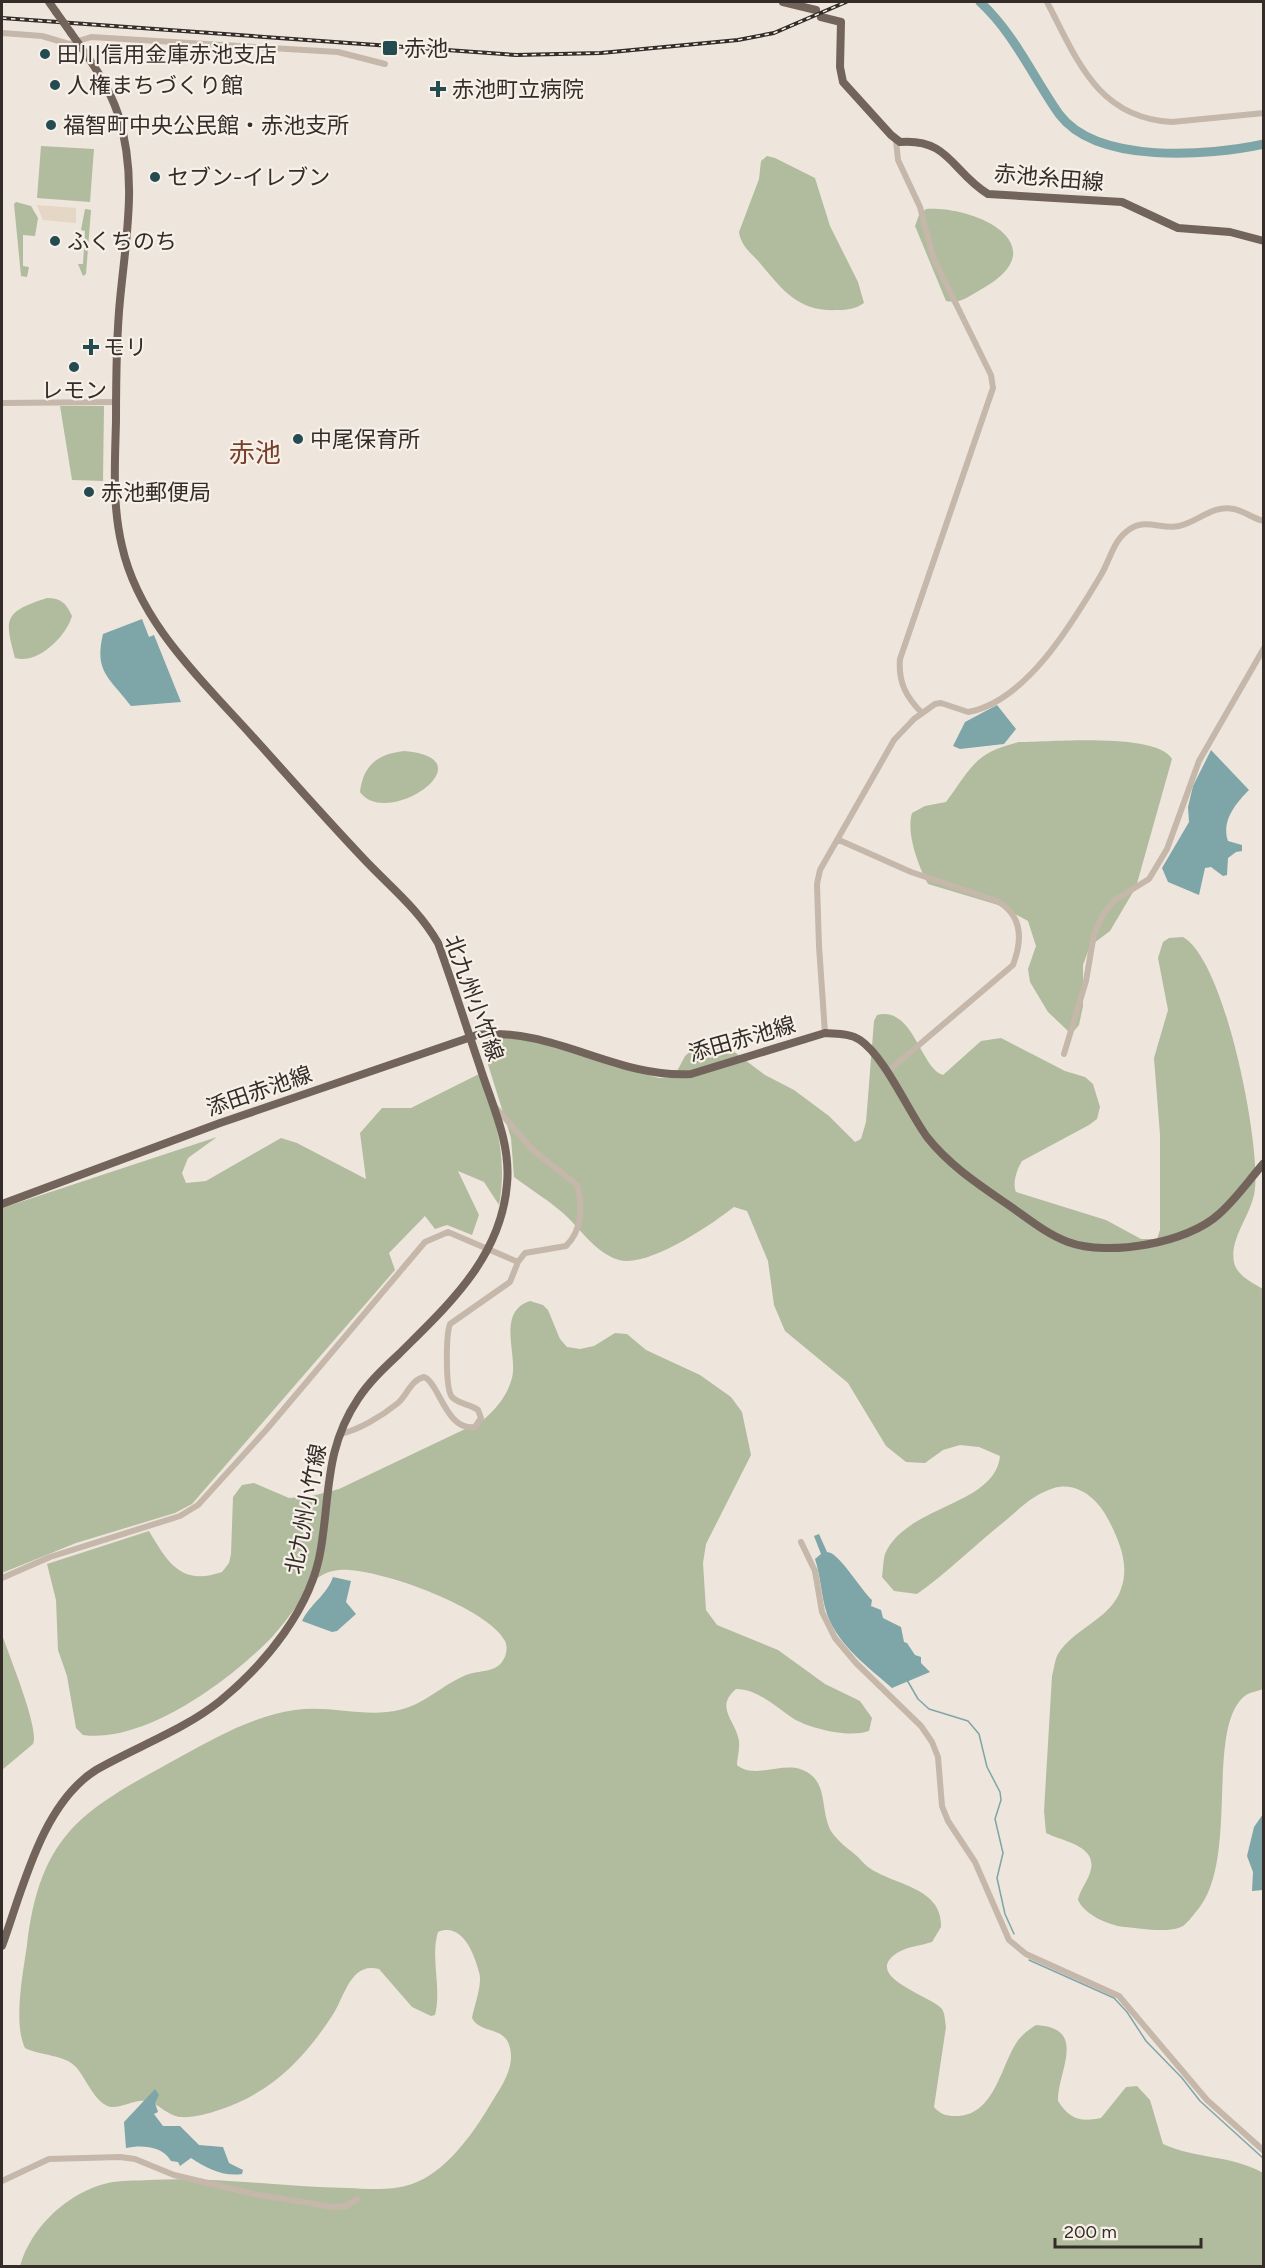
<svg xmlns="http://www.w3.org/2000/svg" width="1265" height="2268" viewBox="0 0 1265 2268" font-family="Figtree,'Noto Sans JP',sans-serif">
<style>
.green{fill:#b1bc9e}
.plaza{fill:#e5d7c5}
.water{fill:#7ea5a8}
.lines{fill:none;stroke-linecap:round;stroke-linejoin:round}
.stream{stroke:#7ea5a8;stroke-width:1.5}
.river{stroke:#7ea5a8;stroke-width:9}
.minor{stroke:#c5b7a9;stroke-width:6}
.major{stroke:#73645b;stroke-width:8}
.rail-casing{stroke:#332c28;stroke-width:4}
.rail{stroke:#f7f0e8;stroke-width:1.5;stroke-dasharray:4.5;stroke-linecap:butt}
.major-bridge{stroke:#73645b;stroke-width:8}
.poi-dot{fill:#234b50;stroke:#f7f0e8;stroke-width:2}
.labels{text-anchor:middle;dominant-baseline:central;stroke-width:4.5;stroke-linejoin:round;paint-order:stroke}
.poi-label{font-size:22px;fill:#332c28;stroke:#f7f0e8;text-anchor:start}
.street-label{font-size:22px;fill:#332c28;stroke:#f7f0e8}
.quarter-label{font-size:26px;fill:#78402b;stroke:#f7f0e8}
</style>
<rect width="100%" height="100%" fill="#eee6dc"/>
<path class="green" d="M41 146 94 149 90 202 37 198Z
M767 156 775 158 815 178 830 226 858 282 864 303C855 309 848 310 838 310 797 312 783 290 759 262 750 252 741 246 739 232L759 179 761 161Z
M16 202 31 206 38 218 35 236 23 235V266L29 267 27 277 21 276 14 204Z
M85 209 91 210 86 274 83 276 78 264H83L85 231 81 230Z
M926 209C979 206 1059 247 980 290 968 297 960 304 946 301L915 226 919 215Z
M60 406H104L103 481 72 480Z
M47 598C61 598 66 603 72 616 66 637 37 665 15 658 4 618 4 612 47 598Z
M1019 742C1049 742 1157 732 1172 759L1136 887 1110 931 1090 946 1083 965V1006L1079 1025 1073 1032 1068 1031 1048 1012 1030 982 1028 969 1036 946 1028 921 998 905 928 884C918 865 906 833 912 813L925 806 946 802C972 767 974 753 1019 742Z
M404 751C491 758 387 830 360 792 363 765 378 754 404 751Z
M1183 937C1225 960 1260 1141 1255 1188 1253 1214 1229 1237 1234 1262 1236 1275 1253 1283 1263 1289L1264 1689C1258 1691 1251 1692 1246 1695 1203 1727 1242 1863 1195 1913 1192 1917 1187 1923 1183 1926 1168 1934 1140 1928 1124 1927 1108 1925 1085 1915 1078 1900 1080 1889 1089 1880 1091 1869 1096 1845 1061 1841 1046 1833L1044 1811 1052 1676C1054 1669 1055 1659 1058 1654 1074 1628 1111 1619 1121 1589 1130 1565 1119 1540 1108 1519 1098 1499 1077 1481 1054 1488 1034 1494 1020 1508 1005 1521 975 1545 948 1572 917 1594L894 1591 882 1577C883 1571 883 1561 885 1554 906 1505 995 1506 1000 1456L979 1447 960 1445 943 1450 925 1463 906 1462 886 1446 848 1383 785 1331 774 1305 768 1261 747 1211 734 1207C711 1225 648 1268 619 1260 595 1253 580 1228 563 1213 548 1200 530 1189 514 1177L511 1138 481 1042 502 1037 531 1041 659 1078 674 1077 685 1056 700 1043 711 1042 729 1048 765 1075 794 1090 829 1116 855 1142 861 1139 866 1122 874 1021 877 1015C914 1006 920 1068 943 1075L981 1041 1001 1038 1065 1071 1085 1077 1093 1084 1100 1107 1097 1119 1089 1125 1022 1161C1017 1169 1012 1183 1016 1192L1106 1220 1141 1239H1157L1160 1230V1135L1154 1058 1168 1010 1158 958 1163 942 1169 938Z
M479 1074C496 1117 508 1159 499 1205L484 1182 458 1171 479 1215 472 1235 447 1225 435 1229 425 1216 389 1253 395 1270 192 1504 175 1513 76 1543 2 1573V1208L217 1137 188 1158 182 1173 186 1183 206 1181 281 1138 297 1143 366 1179 360 1133 382 1108H411Z
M530 1301 543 1305 548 1310 560 1339 567 1347 580 1349 594 1346 615 1333 627 1334 646 1350 700 1375 731 1397 742 1412 751 1455 706 1544 703 1563 706 1610 717 1625 778 1650 825 1684 860 1701 872 1718 869 1731C849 1738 812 1729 794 1719 776 1708 759 1689 736 1689 714 1708 736 1720 739 1741 740 1749 737 1758 737 1765 753 1779 780 1763 800 1769 830 1779 819 1809 831 1831 838 1842 849 1849 858 1857 862 1861 866 1866 871 1869 895 1885 943 1888 941 1927L932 1942C920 1946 908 1946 897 1953 861 1977 932 1996 942 2009 945 2014 945 2021 946 2027L934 2107C940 2114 946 2116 955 2116 993 2117 1000 2070 1015 2045 1020 2036 1028 2030 1036 2025 1089 2028 1057 2072 1058 2101 1070 2120 1081 2122 1101 2118L1126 2087 1137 2086 1150 2100 1163 2144C1195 2159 1232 2155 1263 2173V2266H20C31 2227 68 2192 108 2183 121 2180 136 2181 149 2180 216 2176 282 2187 348 2188 369 2189 392 2191 412 2184 445 2173 473 2134 490 2105 501 2087 518 2065 508 2042 500 2027 480 2033 472 2018 474 2006 483 1984 479 1972 474 1953 462 1922 438 1932 430 1958 442 1987 435 2015L431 2016 412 2007 379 1969C350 1961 344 1999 332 2016 303 2060 271 2093 219 2110 207 2114 193 2118 179 2117 167 2115 159 2104 147 2101 134 2099 123 2108 111 2107 95 2104 86 2078 76 2067 64 2054 40 2056 25 2048 13 2023 23 1973 27 1945 41 1828 88 1808 182 1756 218 1736 254 1716 295 1710 330 1705 366 1718 399 1710 425 1704 442 1685 466 1675 476 1671 490 1672 498 1666 505 1661 509 1649 505 1641 488 1608 377 1567 339 1570 329 1571 322 1574 314 1581 301 1600 288 1619 273 1636 232 1679 145 1744 83 1735L76 1728 67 1676 58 1650 56 1600 47 1564 149 1531C168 1563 181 1586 222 1572L229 1563 231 1554 233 1497 242 1485 254 1483 289 1498 312 1496 339 1489 482 1421C496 1409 507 1396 512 1378 518 1355 496 1312 530 1301Z
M2 1634C8 1654 40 1729 33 1744L2 1770Z"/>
<path class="plaza" d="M37 205 76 208V223L43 220Z"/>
<path class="water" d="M142 619 149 637 154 635 181 702 131 706C109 677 94 672 103 634Z
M997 705 1016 729 1004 744 960 749 953 746 965 722Z
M1211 750 1249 790C1236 803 1221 821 1228 841L1242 845V851L1236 852 1228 858 1227 875 1223 876 1211 867 1205 868 1199 895 1168 882 1162 868 1189 822 1188 807 1193 786Z
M819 1534 827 1552C839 1552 860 1589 872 1600L871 1606 881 1610 883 1618 901 1627 904 1642 907 1643 915 1655 921 1657V1663L930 1672 892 1688C868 1667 838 1645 827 1614 821 1596 821 1577 815 1559L821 1554 814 1536Z
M333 1577 351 1581 346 1602 356 1614 337 1631 332 1632 302 1621C310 1604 327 1595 333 1577Z
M1263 1814V1890L1252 1891 1253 1872 1247 1856 1254 1827Z
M155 2089 159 2095 155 2103 158 2112 154 2114 163 2126H180L199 2145 223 2147 229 2163 243 2170 242 2174C223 2177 206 2168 191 2158L180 2166 178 2162 171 2161C162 2145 140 2145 126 2148L124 2122Z"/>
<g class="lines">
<path class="stream" d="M907 1680 918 1699 929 1709 968 1721 979 1734 987 1767 1000 1792 1001 1800 995 1819 1003 1853 997 1878 1005 1914 1014 1934
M1029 1960 1114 1998 1127 2012 1146 2041 1182 2078 1200 2101 1264 2159"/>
<path class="river" d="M980 2C1014 33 1033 77 1059 114 1097 165 1209 156 1264 144"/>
<path class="minor" d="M1047 2C1077 59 1097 118 1172 122L1264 113
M2 33 42 36 69 44 91 37 338 52 385 64
M896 140 898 160 920 207 933 257 991 375 993 388 900 659C898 682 906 697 922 713
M2 403 116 402
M839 840 911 872 997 901C1022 915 1023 939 1013 965L886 1073
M825 1033 819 946 817 884 820 870 894 740 914 719 935 704 941 703 968 712C1026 702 1073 622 1101 575 1111 558 1113 540 1130 529 1146 518 1162 530 1179 526 1198 522 1213 504 1234 509 1245 511 1253 519 1264 521
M1064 1054 1086 981 1094 934 1104 913 1115 900 1149 879 1167 849 1199 761 1264 648
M340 1434C359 1430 382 1416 398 1403 407 1395 411 1380 424 1377 439 1382 446 1432 475 1427L481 1418 478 1410C470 1404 458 1404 452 1397 445 1389 446 1334 450 1324L510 1282 518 1262 525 1253 566 1246C582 1231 583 1205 577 1185L533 1150 496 1108
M801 1542 815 1571 822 1612 835 1638 856 1663 921 1726 932 1742 938 1757 942 1806 948 1821 975 1862 1009 1940 1026 1954 1119 1996 1207 2100 1264 2151
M2 1578 50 1557 180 1516 198 1505 267 1429 425 1242 448 1232 518 1262
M2 2181 49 2159 120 2157 135 2159 174 2175 254 2194 333 2207 347 2206 357 2199"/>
<path class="major" d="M49 2 56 12
M783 2 816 10
M821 17 841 22 840 67 843 82 891 135 900 142C949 138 952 172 988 194L1122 202 1178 228 1230 232 1264 241
M2 1204 220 1123 477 1035C552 1026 617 1079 691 1074L825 1033C836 1034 850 1033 860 1040 885 1057 908 1111 927 1137 949 1165 978 1184 1007 1204 1026 1217 1046 1234 1068 1242 1108 1257 1188 1243 1219 1214 1236 1199 1249 1180 1264 1163
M2 1946C23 1888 42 1804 96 1770 136 1747 184 1730 220 1701 265 1664 312 1608 321 1548 330 1494 325 1448 358 1399 369 1382 384 1368 399 1354 448 1305 501 1258 507 1184 511 1143 492 1105 480 1067 466 1026 453 984 438 943 418 908 389 886 362 857 325 818 289 777 253 737 202 680 139 623 122 546 112 505 115 462 116 421 116 381 116 340 120 300 126 237 138 177 118 114 108 84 89 58 71 33"/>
<g class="rail-casing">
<path id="rail" d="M2 18 516 55 601 53 738 40 774 33 846 2"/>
</g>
<use href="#rail" class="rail"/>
<path class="major-bridge" d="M56 12 71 33"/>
</g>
<g class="poi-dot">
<rect x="382" y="40" width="16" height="16" rx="3"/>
<circle cx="45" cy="54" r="6"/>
<circle cx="55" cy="85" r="6"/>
<path d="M435 80h6v6h6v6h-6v6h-6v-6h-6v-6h6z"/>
<circle cx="51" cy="125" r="6"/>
<circle cx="155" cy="177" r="6"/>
<circle cx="55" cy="241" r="6"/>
<path d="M88 338h6v6h6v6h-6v6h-6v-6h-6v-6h6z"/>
<circle cx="74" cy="367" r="6"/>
<circle cx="298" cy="439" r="6"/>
<circle cx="89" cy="492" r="6"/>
</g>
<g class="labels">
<g class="poi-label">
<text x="404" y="48">赤池</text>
<text x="57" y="54">田川信用金庫赤池支店</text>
<text x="67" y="85">人権まちづくり館</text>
<text x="452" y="89">赤池町立病院</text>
<text x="63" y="125">福智町中央公民館・赤池支所</text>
<text x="167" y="177">セブン-イレブン</text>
<text x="67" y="241">ふくちのち</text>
<text x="103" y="347">モリ</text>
<text x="74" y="390" text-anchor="middle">レモン</text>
<text x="310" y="439">中尾保育所</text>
<text x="101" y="492">赤池郵便局</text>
</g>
<g class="street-label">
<text transform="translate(1049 178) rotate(5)">赤池糸田線</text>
<text transform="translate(474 998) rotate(70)">北九州小竹線</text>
<text transform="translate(742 1039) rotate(-16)">添田赤池線</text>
<text transform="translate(259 1091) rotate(-19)">添田赤池線</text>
<text transform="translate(306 1509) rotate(-79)">北九州小竹線</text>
</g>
<g class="quarter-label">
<text x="255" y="453">赤池</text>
</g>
</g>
<rect width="1265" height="2268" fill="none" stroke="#332c28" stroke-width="6"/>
<path d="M1055 2238v9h146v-9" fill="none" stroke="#332c28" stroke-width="3"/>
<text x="1064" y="2238" font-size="18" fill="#332c28" stroke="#f7f0e8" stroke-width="4.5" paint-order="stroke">200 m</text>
</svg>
